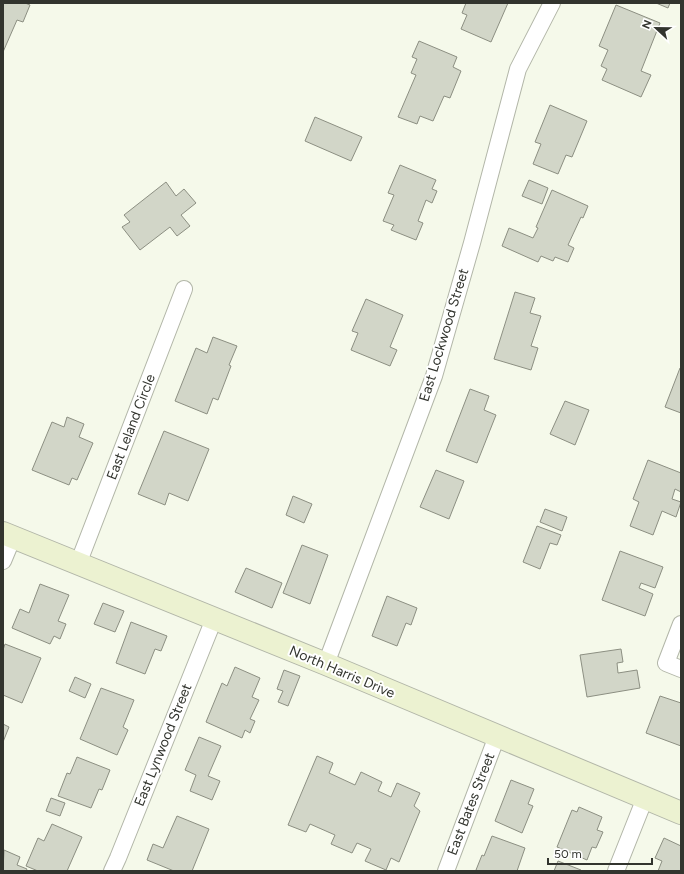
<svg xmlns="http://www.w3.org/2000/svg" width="684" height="874" viewBox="0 0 684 874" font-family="Figtree,sans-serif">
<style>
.building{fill:#d2d6c8;stroke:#8c8f82}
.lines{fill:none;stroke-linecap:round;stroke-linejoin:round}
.street-casing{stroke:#b2b6a8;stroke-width:18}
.secondary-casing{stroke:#b2b6a8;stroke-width:24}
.street{stroke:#fff;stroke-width:16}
.secondary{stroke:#ecf2d1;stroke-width:22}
.labels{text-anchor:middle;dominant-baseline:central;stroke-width:4;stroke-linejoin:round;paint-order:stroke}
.street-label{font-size:14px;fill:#32342e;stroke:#fff}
</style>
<rect width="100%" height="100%" fill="#f5f9ea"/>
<path class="building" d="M3 3H25L30 5 23 22 17 20 3 52Z
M466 3H508L491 42 461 29 467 15 462 13Z
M656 3H670L668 8Z
M616 5 660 23 641 71 651 75 641 97 602 80 607 69 601 66 608 50 599 46Z
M419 41 457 57 453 67 461 71 450 98 444 96 433 121 420 116 417 124 398 117 416 75 411 73 417 59 412 57Z
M550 105 587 121 572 157 566 155 558 174 533 164 541 144 535 142Z
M315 117 362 137 351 161 305 141Z
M400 165 436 180 432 189 437 191 432 203 426 200 418 221 423 223 416 240 391 230 394 225 383 221 394 195 388 193Z
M529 180 548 188 542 204 522 196Z
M166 182 176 196 184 189 196 203 181 215 190 226 177 236 170 227 140 250 122 227 130 222 124 215Z
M552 190 588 206 583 218 581 217 568 245 574 248 568 262 555 257 553 261 541 256 538 262 502 246 509 228 533 238 538 228 536 227Z
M515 292 535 298 530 313 541 316 531 346 538 348 531 370 494 359Z
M366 299 403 315 390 347 397 350 390 366 351 350 358 333 352 331Z
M213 337 237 346 229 365 231 366 218 400 213 398 207 414 175 401 196 348 207 353Z
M680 368H681V413L665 407Z
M470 389 489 396 484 410 496 415 477 463 446 451Z
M565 401 589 410 575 445 550 434Z
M67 417 84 424 79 437 93 443 77 480 72 478 69 485 32 470 52 422 64 427Z
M164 431 209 449 188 501 169 493 165 505 138 494Z
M648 460 681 473V492L675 489 672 499 681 502 676 517 662 511 653 535 630 526 639 502 633 499Z
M436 470 464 481 449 519 420 507Z
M293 496 312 504 304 523 286 515Z
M545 509 567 517 562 531 540 522Z
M537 526 561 535 557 545 550 543 540 569 523 562Z
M302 545 328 555 310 604 283 593Z
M620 551 663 567 655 588 641 583 639 588 653 594 645 616 602 600Z
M246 568 282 583 272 608 235 592Z
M40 584 69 595 58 621 66 624 60 639 54 636 50 644 12 628 20 609 29 613Z
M387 596 417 608 411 625 406 623 397 646 372 636Z
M103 603 124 611 115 632 94 624Z
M131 622 167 636 161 651 155 649 145 674 116 663Z
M5 644 41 658 22 703 3 695V650Z
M621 649 623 662 617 663 618 673 637 670 640 688 587 697 580 655Z
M235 667 260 678 252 697 259 700 250 719 255 721 250 733 245 730 242 738 206 722 222 683 227 686Z
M284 670 300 676 288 706 278 702 283 691 277 689Z
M75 677 91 684 85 698 69 691Z
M101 688 134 700 123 727 128 730 117 755 80 739Z
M660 696 681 703V746L646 733Z
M3 724 9 727 3 742Z
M199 737 221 746 208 776 220 781 212 800 190 791 196 775 185 770Z
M317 756 333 763 329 773 355 785 361 772 382 782 378 791 391 797 397 783 420 793 414 806 420 811 399 862 391 858 386 870 365 861 371 849 357 843 352 853 331 844 335 835 310 824 306 832 288 825Z
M77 757 110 770 102 790 99 789 91 808 58 796 67 773 70 774Z
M511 780 534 789 528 804 533 806 522 833 495 821Z
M51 798 65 803 60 816 46 811Z
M579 807 602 817 597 830 603 832 596 848 592 847 587 860 557 847 572 810 577 812Z
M177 816 209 829 192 871H174L147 860 153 844 163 848Z
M52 824 82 837 67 871H38L26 866 38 838 44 841Z
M492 836 525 848 517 871H479L476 870 482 855 484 856Z
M664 838 681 846V871H658L662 861 655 858Z
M4 850 20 857 17 865 27 869 26 871H3Z
M558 861 581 870 580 871H554Z"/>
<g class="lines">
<g class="street-casing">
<path id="street" d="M3 561 13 537
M78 564 184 289
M681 624 666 663 681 669
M326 664 434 376 472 243 518 69 552 3
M112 871 118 858 214 619
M446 871 497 736
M616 871 645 798"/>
</g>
<g class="secondary-casing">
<path id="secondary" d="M3 533 326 664 681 813"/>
</g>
<use href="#street" class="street"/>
<use href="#secondary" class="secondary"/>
</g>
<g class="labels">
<g class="street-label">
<text transform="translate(444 335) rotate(-73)">East Lockwood Street</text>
<text transform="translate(131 427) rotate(-69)">East Leland Circle</text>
<text transform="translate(342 672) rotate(23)">North Harris Drive</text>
<text transform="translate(163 745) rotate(-68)">East Lynwood Street</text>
<text transform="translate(471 804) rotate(-69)">East Bates Street</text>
</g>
</g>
<rect width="684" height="874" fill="none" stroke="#32342e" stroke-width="8"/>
<g transform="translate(656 28) rotate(292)" stroke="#ffffff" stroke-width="3" paint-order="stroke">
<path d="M0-3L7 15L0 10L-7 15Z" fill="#32342e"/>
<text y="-6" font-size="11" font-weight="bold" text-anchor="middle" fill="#32342e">N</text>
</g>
<path d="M548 858v6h104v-6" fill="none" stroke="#32342e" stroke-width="2"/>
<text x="554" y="858" font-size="12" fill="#32342e" stroke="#ffffff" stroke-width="3" paint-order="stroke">50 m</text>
</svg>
